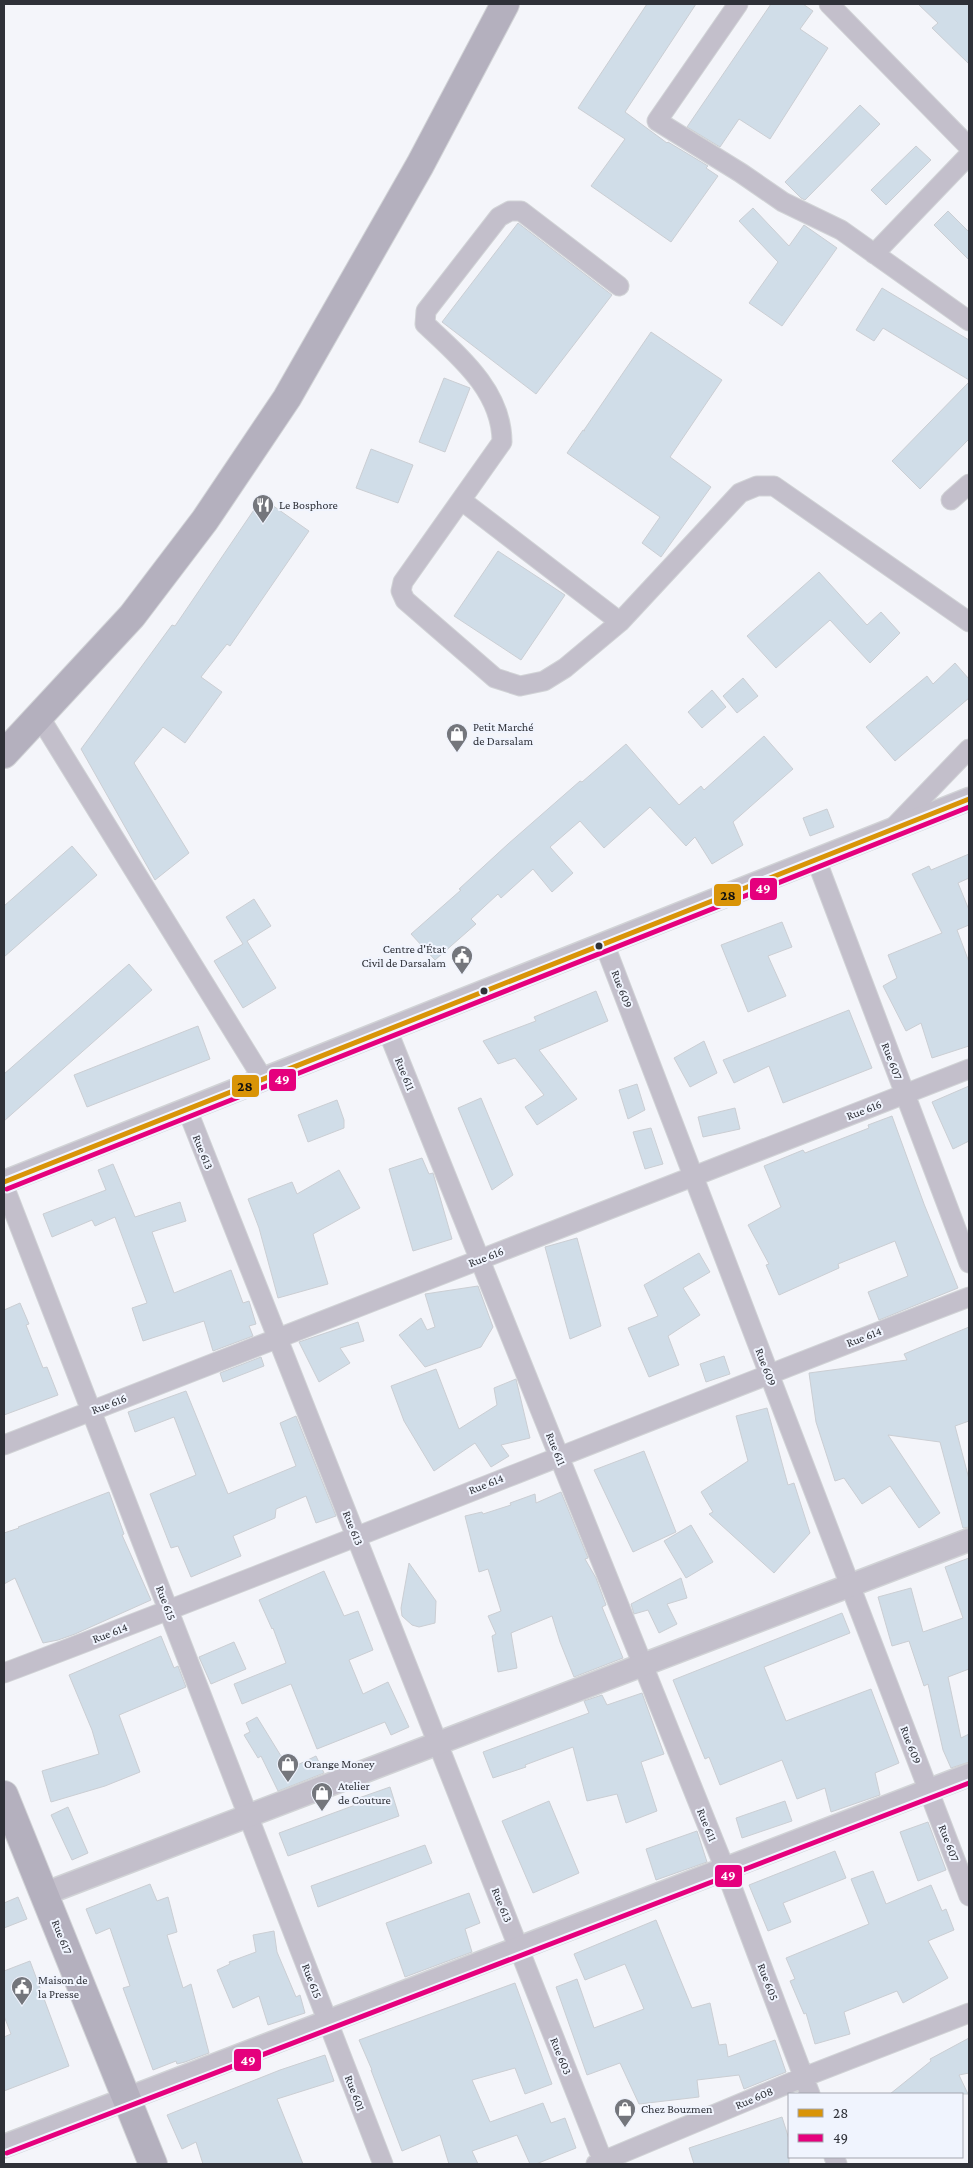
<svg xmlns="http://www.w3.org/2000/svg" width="973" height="2168" viewBox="0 0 973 2168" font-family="'Crimson Pro',serif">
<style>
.building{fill:#d0dde8;stroke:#cbced3}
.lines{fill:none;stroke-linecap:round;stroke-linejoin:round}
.minor-casing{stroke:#d1d3d6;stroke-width:21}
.tertiary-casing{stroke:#d1d3d6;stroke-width:25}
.trunk-casing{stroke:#d1d3d6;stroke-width:30}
.minor{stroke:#c3bfcb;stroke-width:19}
.tertiary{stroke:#c3bfcb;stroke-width:22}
.trunk{stroke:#b4b0be;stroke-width:28}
.bus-1-casing{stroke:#f0f4fe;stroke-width:9}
.bus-2-casing{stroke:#f0f4fe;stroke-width:9}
.bus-1{stroke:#d99408;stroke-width:5}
.bus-2{stroke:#e5007d;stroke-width:5}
.bus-dot{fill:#2f3138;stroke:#f0f4fe;stroke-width:2}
.labels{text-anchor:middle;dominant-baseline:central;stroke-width:4;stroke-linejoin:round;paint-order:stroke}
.poi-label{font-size:12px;fill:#2f3138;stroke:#f0f4fe;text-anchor:start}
.street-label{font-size:12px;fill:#2f3138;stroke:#f0f4fe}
.line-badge{stroke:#f0f4fe;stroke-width:2}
.badge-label{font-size:14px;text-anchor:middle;font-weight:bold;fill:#fff}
.pale-badge-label{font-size:14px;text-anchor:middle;font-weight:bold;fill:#111}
</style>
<rect width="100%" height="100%" fill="#f4f5fa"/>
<path class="building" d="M647 4H696L625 112 667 143 668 142 708 166 706 168 718 176 671 242 591 186 625 139 578 108Z
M771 4H803L813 11 800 29 828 48 770 139 739 119 720 147 687 127Z
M918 4H969V64L932 28 938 23Z
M860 105 880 124 805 200 801 198 785 182Z
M916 146 931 160 886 205 871 190Z
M753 208 789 246 804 225 837 248 782 326 749 303 778 262 739 221Z
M948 211 969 232V260L934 225Z
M518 223 612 295 536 394 442 322Z
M882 288 969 340V380L883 328 874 341 856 330Z
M651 332 722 380 670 457 711 487 661 557 642 543 660 517 567 453 583 430 585 431 584 430Z
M444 378 470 388 445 452 419 442Z
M969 382V439L920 489 892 461Z
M371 449 413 465 398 503 356 488Z
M262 498 309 531 230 646 227 644 201 677 222 692 185 743 163 727 134 763 189 853 155 880 81 749 172 625 175 626Z
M498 551 565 595 521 660 454 616Z
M819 572 867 625 881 612 900 633 870 663 830 620 776 668 747 636Z
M955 663 969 679V698L895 761 866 727 927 676 933 684Z
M743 678 758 696 737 713 723 696Z
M712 690 726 707 702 728 688 712Z
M764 736 793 769 733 822 743 845 712 864 695 837 686 846 650 807 604 848 580 821 550 847 573 873 552 892 533 869 501 898 498 894 471 919 476 924 435 960 411 934 461 890 459 889 508 844 580 781 582 782 626 744 679 805 701 786 704 790Z
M827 809 834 827 810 836 803 818Z
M72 846 97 875 4 957V906Z
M969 854V878L958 883 969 910V925L957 930 969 962V1046L932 1058 921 1023 906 1031 883 986 897 978 888 955 942 933 912 874 929 866 931 870Z
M254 899 271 926 247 941 276 988 243 1008 214 961 243 944 226 917Z
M782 922 792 947 768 956 786 996 748 1012 721 945Z
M129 964 152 990 4 1121V1074Z
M596 991 608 1021 539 1050 577 1099 537 1125 525 1107 544 1095 515 1058 498 1064 483 1041 536 1021 534 1017Z
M849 1010 872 1068 783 1103 769 1066 734 1083 723 1060Z
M198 1026 210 1059 87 1107 74 1075Z
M704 1041 717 1073 690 1087 674 1058Z
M637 1084 645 1110 628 1119 619 1090Z
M969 1086V1141L953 1149 932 1102Z
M481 1098 513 1175 492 1190 458 1108Z
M337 1100 344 1120V1128L308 1142 298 1115Z
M735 1108 740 1129 703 1137 698 1117Z
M892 1116 924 1204 958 1288 879 1320 868 1292 908 1276 895 1241 838 1264 839 1268 779 1295 766 1265 769 1264 748 1225 781 1207 764 1166 803 1150 805 1153 869 1128 868 1125Z
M651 1128 663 1164 645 1169 633 1132Z
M422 1158 429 1174 433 1173 452 1239 413 1251 389 1169Z
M113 1164 135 1217 180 1202 186 1221 152 1232 174 1293 231 1270 243 1303 249 1301 256 1324 249 1326 253 1336 213 1351 204 1321 143 1341 132 1308 147 1303 115 1217 95 1226 92 1220 52 1237 43 1214 106 1190 98 1170Z
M339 1170 360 1208 313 1234 328 1284 278 1298 259 1228 248 1199 292 1182 297 1194Z
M577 1238 601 1326 570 1339 545 1247Z
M699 1253 710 1272 683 1288 700 1315 668 1336 679 1365 649 1377 628 1328 658 1316 644 1285Z
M478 1286 493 1327 481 1347 425 1367 399 1335 421 1318 427 1330 435 1327 425 1294Z
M20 1303 29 1324 26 1325 43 1368 47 1367 58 1395 4 1415V1310Z
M358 1322 364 1341 340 1348 350 1363 319 1382 299 1342Z
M969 1327V1421L955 1426 969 1479V1527L963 1528 940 1442 888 1435 940 1513 919 1528 890 1486 862 1504 844 1478 835 1481 816 1422 809 1373 907 1360 904 1354Z
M724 1356 730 1374 706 1382 700 1364Z
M261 1357 264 1366 223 1382 220 1373Z
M436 1369 459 1429 497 1405 494 1388 516 1379 530 1438 501 1445 509 1456 491 1467 475 1443 434 1471 404 1421 391 1386Z
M186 1391 228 1494 296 1466 280 1423 296 1416 336 1516 316 1523 306 1496 276 1509 275 1518 233 1536 241 1556 191 1577 178 1546 171 1548 150 1494 196 1475 174 1417 135 1432 128 1412Z
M767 1408 788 1485 794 1483 810 1533 774 1573 709 1514 713 1512 701 1492 748 1461 736 1416Z
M644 1451 676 1532 633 1552 594 1470Z
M109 1492 124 1534 122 1535 151 1600 75 1634 58 1640 43 1643 15 1578 4 1584V1533L19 1528 18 1527Z
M561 1492 588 1558 585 1559 596 1578 606 1605 602 1607 623 1658 574 1677 560 1642 552 1616 511 1633 517 1668 498 1672 492 1636 496 1634 488 1616 501 1611 488 1569 479 1572 465 1516 482 1512 483 1514 511 1505 510 1503 535 1494 536 1503Z
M691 1525 713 1562 686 1578 664 1541Z
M969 1558V1669L948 1677 961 1738 969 1734V1762L951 1768 943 1750 928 1684 924 1686 909 1641 892 1646 878 1597 911 1588 923 1632 963 1618 945 1567Z
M409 1563 436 1601 435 1623 419 1627 412 1625 402 1616 401 1608Z
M324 1571 344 1616 358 1611 373 1650 349 1660 363 1694 388 1682 409 1727 391 1735 385 1722 317 1749 291 1684 242 1704 234 1684 286 1663 273 1628 272 1629 259 1600Z
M681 1578 687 1598 667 1604 677 1624 659 1633 648 1610 634 1614 631 1604Z
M842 1613 850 1633 764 1667 786 1721 871 1689 899 1763 875 1773 880 1795 831 1812 825 1788 797 1799 782 1760 720 1785 709 1757 705 1759 673 1680Z
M161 1636 174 1668 178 1666 186 1687 119 1715 140 1772 105 1786 51 1802 42 1771 99 1754 92 1730 69 1675Z
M234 1642 246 1669 211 1684 199 1657Z
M642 1693 664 1754 641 1762 657 1811 626 1823 617 1794 587 1801 573 1747 525 1765 526 1767 493 1778 483 1752 589 1713 584 1701 602 1695 607 1705Z
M257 1717 289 1769 316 1756 324 1773 278 1791 261 1756 258 1758 244 1735 250 1732 246 1723Z
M390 1787 399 1816 288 1856 279 1833 358 1804 356 1799Z
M549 1801 579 1873 533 1893 502 1821Z
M785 1801 792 1821 742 1838 736 1818Z
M68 1807 88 1853 72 1860 51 1815Z
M928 1822 946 1870 918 1881 900 1832Z
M697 1831 707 1862 656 1880 646 1849Z
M425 1845 432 1863 318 1907 311 1886Z
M835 1851 846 1878 783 1903 791 1922 768 1931 749 1885Z
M873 1871 886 1904 931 1885 942 1911 946 1909 954 1930 928 1941 948 1978 903 2003 897 1991 844 2012 850 2034 815 2044 806 2013 804 2014 790 1981 795 1979 786 1958 869 1924 851 1879Z
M150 1884 157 1901 168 1897 177 1932 167 1935 183 1988 191 1984 209 2053 185 2062 177 2064 176 2061 153 2070 123 1988 130 1986 110 1928 96 1934 86 1909Z
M469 1893 480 1923 465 1929 472 1952 405 1977 386 1923Z
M18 1897 27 1919 4 1928V1903Z
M656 1920 692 2008 710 2003 719 2045 726 2044 728 2057 775 2040 786 2072 744 2089 739 2075 697 2080 699 2097 639 2104 620 2063 587 2075 556 1987 577 1979 594 2028 644 2009 625 1964 585 1980 574 1954Z
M274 1931 277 1952 296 1997 300 1995 305 2013 268 2025 259 1996 233 2008 217 1970 230 1964 229 1962 256 1952 253 1935Z
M30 1961 69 2066 4 2091V2037L11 2034 4 2016V1971Z
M515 1983 552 2084 525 2094 515 2068 472 2080 490 2122 543 2103 551 2123 565 2118 576 2148 536 2164H530L517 2135 472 2151 478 2164H449L440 2135 402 2151 371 2070H372L359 2040Z
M969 2038V2073L959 2075 968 2094H890L931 2061 930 2059Z
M325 2055 334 2081 277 2099 303 2164H203L196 2142 182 2149 167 2115 280 2070Z
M782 2117 789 2139V2164H694L689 2148Z"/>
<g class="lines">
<g class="minor-casing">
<path id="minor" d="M738 4 657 121 741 173 783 202 841 230 969 321
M829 4 969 147
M874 254 969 155
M619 286 521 211H510L499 217 426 311 425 324C459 356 502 391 502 442L403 582 401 591 405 600 495 678 520 686 544 681 565 668 620 622 740 493 757 486H774L969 622
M461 500 620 622
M951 500 969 484
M39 716 263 1079
M893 828 969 749
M816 859 969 1263
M604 943 969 1896
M387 1029 725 1869 810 2094
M187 1109 604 2164
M4 1186 383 2164
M4 1445 969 1069
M4 1673C327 1551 647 1420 969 1297
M834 2157 837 2164
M596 2164 804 2077 969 2013"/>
</g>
<g class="tertiary-casing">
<path id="tertiary" d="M4 1182 969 799
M44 1894 969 1540
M4 2146 969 1775"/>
</g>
<g class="trunk-casing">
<path id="trunk" d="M4 754 132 616 205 520 287 398 420 165 505 4
M4 1795 153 2164"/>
</g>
<use href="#minor" class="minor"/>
<use href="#tertiary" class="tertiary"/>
<use href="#trunk" class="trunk"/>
<g class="bus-1-casing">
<path id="bus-1" d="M4 1182 969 799"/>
</g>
<g class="bus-2-casing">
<path id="bus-2" d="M7 1189 969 807
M7 2153 969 1783"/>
</g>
<use href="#bus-1" class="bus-1"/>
<use href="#bus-2" class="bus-2"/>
</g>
<defs>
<g id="restaurant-pin" transform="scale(1.125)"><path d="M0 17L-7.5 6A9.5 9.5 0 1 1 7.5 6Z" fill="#74767c" stroke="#f0f4fe"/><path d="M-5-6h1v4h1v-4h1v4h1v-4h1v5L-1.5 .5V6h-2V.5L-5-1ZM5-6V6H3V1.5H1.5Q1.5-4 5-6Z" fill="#fff"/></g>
<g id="shop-pin" transform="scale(1.125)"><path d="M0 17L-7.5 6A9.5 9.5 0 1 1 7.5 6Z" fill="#74767c" stroke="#f0f4fe"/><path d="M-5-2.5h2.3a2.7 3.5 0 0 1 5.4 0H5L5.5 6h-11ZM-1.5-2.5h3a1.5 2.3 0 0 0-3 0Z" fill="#fff"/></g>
<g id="civic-pin" transform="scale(1.125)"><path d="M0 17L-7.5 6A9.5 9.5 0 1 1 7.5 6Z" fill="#74767c" stroke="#f0f4fe"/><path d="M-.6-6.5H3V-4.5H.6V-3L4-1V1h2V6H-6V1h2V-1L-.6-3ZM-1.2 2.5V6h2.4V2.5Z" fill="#fff"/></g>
</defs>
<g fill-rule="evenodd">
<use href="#restaurant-pin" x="263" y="505"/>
<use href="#shop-pin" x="457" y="734"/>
<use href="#civic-pin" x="462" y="956"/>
<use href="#shop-pin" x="288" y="1764"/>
<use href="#shop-pin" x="322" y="1793"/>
<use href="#civic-pin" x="22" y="1987"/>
<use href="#shop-pin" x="625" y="2109"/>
</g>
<g class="bus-dot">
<circle cx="599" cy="946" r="4.5"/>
<circle cx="484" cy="991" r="4.5"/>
</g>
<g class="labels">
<g class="poi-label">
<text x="279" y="505">Le Bosphore</text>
<text x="473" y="727">Petit Marché<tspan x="473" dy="14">de Darsalam</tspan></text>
<text x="446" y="949" text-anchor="end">Centre d'État<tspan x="446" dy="14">Civil de Darsalam</tspan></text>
<text x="304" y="1764">Orange Money</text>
<text x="338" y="1786">Atelier<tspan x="338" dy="14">de Couture</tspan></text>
<text x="38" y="1980">Maison de<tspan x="38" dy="14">la Presse</tspan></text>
<text x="641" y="2109">Chez Bouzmen</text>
</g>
<g class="street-label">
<text transform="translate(622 989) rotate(69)">Rue 609</text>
<text transform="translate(892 1061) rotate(69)">Rue 607</text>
<text transform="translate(405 1074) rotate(68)">Rue 611</text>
<text transform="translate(864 1110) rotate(-21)">Rue 616</text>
<text transform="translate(203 1152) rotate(68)">Rue 613</text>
<text transform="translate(486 1257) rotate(-21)">Rue 616</text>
<text transform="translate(864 1337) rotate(-21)">Rue 614</text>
<text transform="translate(766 1367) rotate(69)">Rue 609</text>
<text transform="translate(109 1404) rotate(-21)">Rue 616</text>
<text transform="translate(556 1449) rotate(68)">Rue 611</text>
<text transform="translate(486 1484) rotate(-22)">Rue 614</text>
<text transform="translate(353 1528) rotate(68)">Rue 613</text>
<text transform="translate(166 1603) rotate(69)">Rue 615</text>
<text transform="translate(110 1633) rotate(-21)">Rue 614</text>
<text transform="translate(911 1745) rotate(69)">Rue 609</text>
<text transform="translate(707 1825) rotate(68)">Rue 611</text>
<text transform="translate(949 1843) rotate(69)">Rue 607</text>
<text transform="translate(502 1905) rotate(68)">Rue 613</text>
<text transform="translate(62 1937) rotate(68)">Rue 617</text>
<text transform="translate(312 1981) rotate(69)">Rue 615</text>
<text transform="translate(768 1982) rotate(69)">Rue 605</text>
<text transform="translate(561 2056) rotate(68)">Rue 603</text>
<text transform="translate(355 2093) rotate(69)">Rue 601</text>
<text transform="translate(754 2098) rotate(-23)">Rue 608</text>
</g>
</g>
<g class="line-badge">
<rect x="749" y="877" width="29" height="24" rx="5" fill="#e5007d"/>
<rect x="713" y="883" width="29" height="24" rx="5" fill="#d99408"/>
<rect x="268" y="1068" width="29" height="24" rx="5" fill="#e5007d"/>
<rect x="231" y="1074" width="29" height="24" rx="5" fill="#d99408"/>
<rect x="714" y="1864" width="29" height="24" rx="5" fill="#e5007d"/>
<rect x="233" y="2048" width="29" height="24" rx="5" fill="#e5007d"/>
</g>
<g class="badge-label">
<text x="763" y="893">49</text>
<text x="282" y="1084">49</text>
<text x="728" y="1880">49</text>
<text x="248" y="2065">49</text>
</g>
<g class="pale-badge-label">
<text x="728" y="900">28</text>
<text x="245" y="1091">28</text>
</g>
<rect width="973" height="2168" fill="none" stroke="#2f3138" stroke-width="10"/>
<rect x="788" y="2093" width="175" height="65" fill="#f0f4fe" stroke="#a3a6af"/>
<rect x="798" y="2109" width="25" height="8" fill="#d99408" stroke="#a3a6af"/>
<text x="833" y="2118" font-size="15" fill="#2f3138">28</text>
<rect x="798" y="2134" width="25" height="8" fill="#e5007d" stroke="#a3a6af"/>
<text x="833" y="2143" font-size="15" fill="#2f3138">49</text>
</svg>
